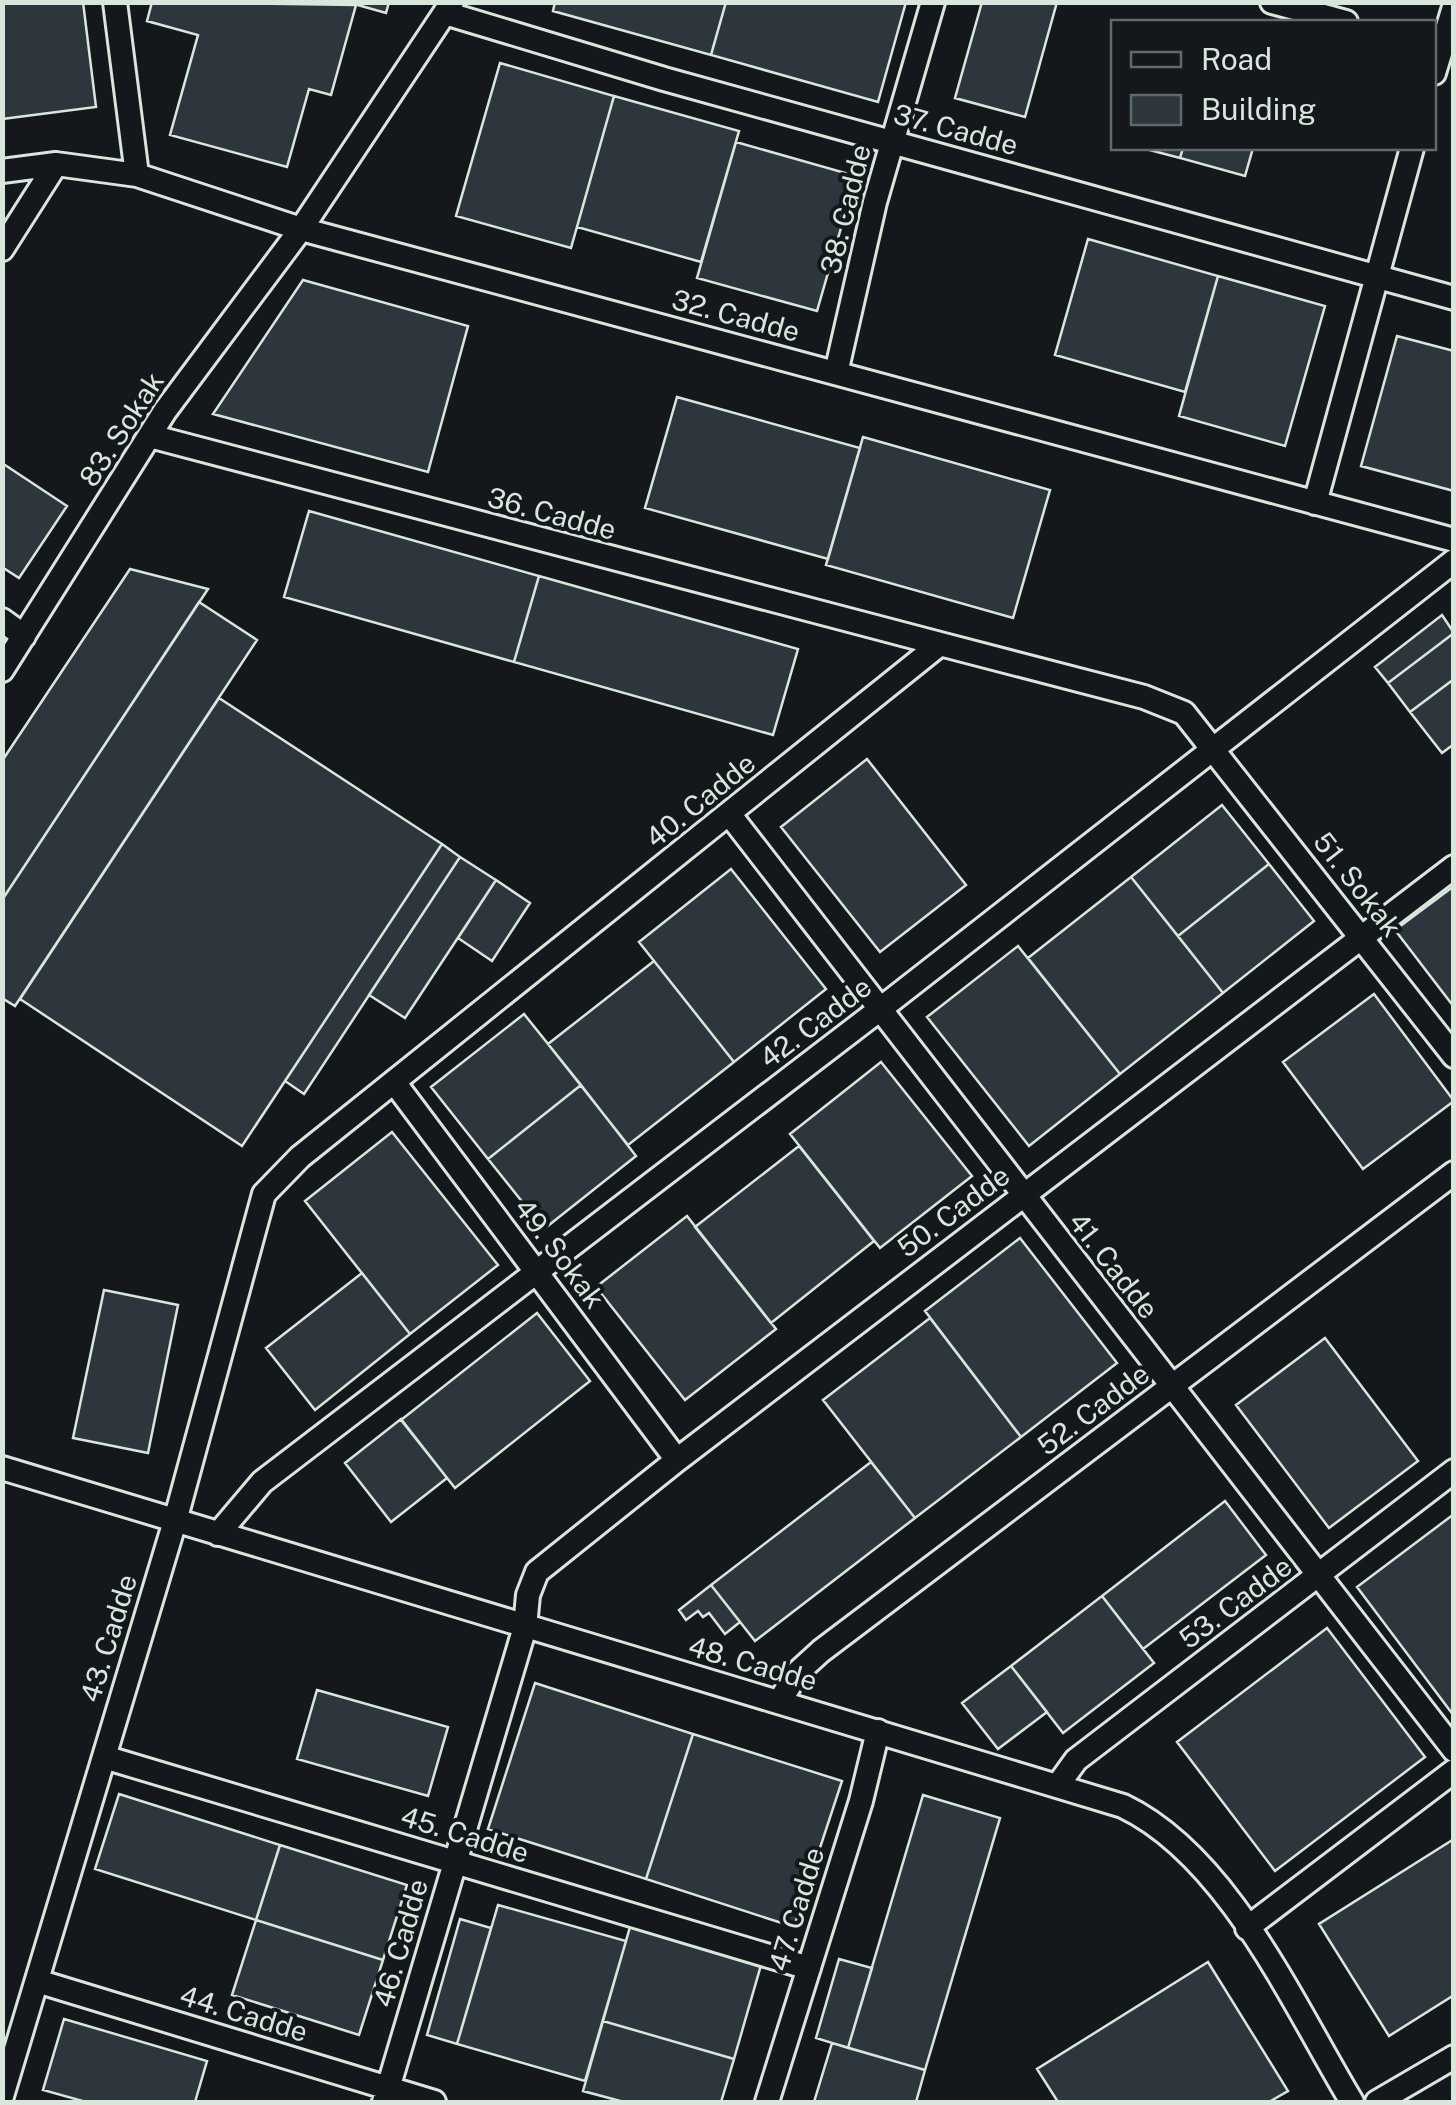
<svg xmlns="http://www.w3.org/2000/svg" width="1456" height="2105" viewBox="0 0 1456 2105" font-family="'Public Sans',sans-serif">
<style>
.building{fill:#2c363c;stroke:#d8e6dc;stroke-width:2.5}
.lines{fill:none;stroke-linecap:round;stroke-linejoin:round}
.minor-casing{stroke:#d8e6dc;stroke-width:28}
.minor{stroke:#14181c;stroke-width:22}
.labels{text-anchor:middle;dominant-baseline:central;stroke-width:8;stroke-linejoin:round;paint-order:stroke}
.street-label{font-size:28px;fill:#d8e6dc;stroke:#14181c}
</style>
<rect width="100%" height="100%" fill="#14181c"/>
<path class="building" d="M2 2H83L96 107 2 119Z
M152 2 356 5 331 95 309 89 287 167 170 135 198 35 147 21Z
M347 2H389L386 13Z
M555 2H726L711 55 553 11Z
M726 2H906L878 102 711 55Z
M982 2H1057L1025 117 955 98Z
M500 63 614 96 571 248 456 216Z
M614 96 739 131 701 262 577 227Z
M736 142 856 176 817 311 697 278Z
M1142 148H1183L1180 158Z
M1183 148H1253L1245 176 1180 158Z
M1088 239 1218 276 1185 392 1055 355Z
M1218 276 1325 306 1285 446 1179 416Z
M303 280 468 326 428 472 213 414Z
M1397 336 1454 351V491L1361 466Z
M677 397 860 448 828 559 645 508Z
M863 437 1050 490 1013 618 826 565Z
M2 463 67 506 19 578 2 567Z
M309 511 539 576 514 662 284 597Z
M130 569 208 589 2 900V761Z
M539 576 798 649 773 735 514 662Z
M199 602 257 640 15 1006 2 998V900Z
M1442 615 1454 633 1388 683 1375 667Z
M1454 633V679L1410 712 1388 683Z
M1454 679V744L1442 753 1410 712Z
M219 698 442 844 242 1146 20 999Z
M867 759 966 885 880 952 781 827Z
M1222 805 1269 864 1178 936 1131 877Z
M442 844 460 857 304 1094 285 1081Z
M460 857 496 880 405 1018 369 995Z
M1269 864 1314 921 1223 993 1178 936Z
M731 869 826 989 734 1062 639 942Z
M1131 877 1223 993 1120 1074 1028 958Z
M496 880 530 903 492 961 458 938Z
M1454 886V1007L1395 930Z
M1018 946 1120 1074 1029 1146 927 1017Z
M654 961 734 1062 628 1145 548 1044Z
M1374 994 1454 1101 1363 1169 1283 1062Z
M524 1014 581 1085 488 1159 431 1087Z
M881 1062 972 1176 880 1248 790 1134Z
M581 1085 636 1156 544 1229 488 1159Z
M392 1132 498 1265 410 1334 305 1201Z
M799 1146 874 1241 771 1323 695 1227Z
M687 1216 776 1329 685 1400 596 1287Z
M1020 1238 1117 1363 1021 1437 925 1311Z
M362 1273 410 1334 315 1410 266 1348Z
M104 1290 178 1305 148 1453 73 1438Z
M537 1313 590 1381 455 1488 401 1420Z
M930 1318 1021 1437 915 1518 823 1400Z
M1325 1338 1418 1461 1329 1528 1236 1405Z
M401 1419 447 1478 391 1522 345 1463Z
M871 1462 915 1518 755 1641 711 1585Z
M1225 1501 1266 1555 1143 1649 1102 1596Z
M1454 1514V1716L1357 1587Z
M711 1585 740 1622 725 1634 709 1613 703 1617 698 1611 686 1620 679 1610Z
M1102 1596 1154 1663 1063 1733 1011 1666Z
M1327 1628 1425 1757 1275 1871 1177 1742Z
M1011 1666 1047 1712 998 1749 962 1703Z
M535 1683 693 1734 646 1879 488 1829Z
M317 1690 448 1727 428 1796 297 1759Z
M693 1734 842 1781 794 1927 646 1879Z
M119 1794 280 1845 256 1920 95 1869Z
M923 1795 1000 1818 925 2070 848 2048Z
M1454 1839V1995L1389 2036 1319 1924Z
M280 1845 407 1885 383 1960 256 1920Z
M498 1905 626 1941 585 2081 457 2044Z
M460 1919 491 1928 457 2044 427 2035Z
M256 1920 383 1960 359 2035 232 1995Z
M630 1927 761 1965 734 2059 603 2021Z
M839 1959 872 1968 848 2048 816 2038Z
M1208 1962 1288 2091 1269 2102H1058L1037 2069Z
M64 2019 207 2061 195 2102H86L43 2090Z
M603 2021 734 2059 721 2102H624L583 2091Z
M832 2043 925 2070 916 2102H814Z"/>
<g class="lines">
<g class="minor-casing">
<path id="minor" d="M115 2 137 175
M1272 2 1346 22
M445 13 664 79 1454 298
M1434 73 1454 7
M2 171 56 164 137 175 301 229 1454 540
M2 249 56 164
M836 373 875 202 933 2
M150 436 940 644
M1315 503 1412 148
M2 620 24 636
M2 670 165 411 301 229 452 2
M730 815 1454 1750
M394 1082 677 1460
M2 1468 1123 1806C1228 1856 1294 2006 1352 2102
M218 1534 262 1482 879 1010 1454 561
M779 1702 798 1672 821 1651 1454 1173
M104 1757 809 1968
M1058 1785 1076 1760 1454 1471
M1247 1928 1454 1771
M37 1981 434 2102
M2 2096 175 1521 264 1194 300 1157 940 644 1144 697 1184 713 1454 1056
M384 2102 525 1627 528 1595 537 1572 677 1460 1454 867
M767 2102 861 1801 878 1731
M1377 2102 1454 2057"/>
</g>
<use href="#minor" class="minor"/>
</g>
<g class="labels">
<g class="street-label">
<text transform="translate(956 129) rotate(15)">37. Cadde</text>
<text transform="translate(845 209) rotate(-76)">38. Cadde</text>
<text transform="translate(736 315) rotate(15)">32. Cadde</text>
<text transform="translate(121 429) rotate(-57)">83. Sokak</text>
<text transform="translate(552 513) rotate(15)">36. Cadde</text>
<text transform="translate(700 800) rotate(-39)">40. Cadde</text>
<text transform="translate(1358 884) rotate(52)">51. Sokak</text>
<text transform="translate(815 1022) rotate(-37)">42. Cadde</text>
<text transform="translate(953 1211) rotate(-37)">50. Cadde</text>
<text transform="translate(560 1253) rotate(53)">49. Sokak</text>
<text transform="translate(1114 1265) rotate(52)">41. Cadde</text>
<text transform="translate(1093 1409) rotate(-37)">52. Cadde</text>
<text transform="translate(1235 1602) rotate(-37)">53. Cadde</text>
<text transform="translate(108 1638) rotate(-73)">43. Cadde</text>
<text transform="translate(753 1663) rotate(16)">48. Cadde</text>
<text transform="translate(465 1834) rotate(17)">45. Cadde</text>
<text transform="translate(796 1909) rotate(-73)">47. Cadde</text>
<text transform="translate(400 1943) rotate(-74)">46. Cadde</text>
<text transform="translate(244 2013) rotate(17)">44. Cadde</text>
</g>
</g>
<rect width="1456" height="2105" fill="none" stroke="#d8e6dc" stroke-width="10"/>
<rect x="1111" y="20" width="325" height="130" fill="#14181c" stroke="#626a69" stroke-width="2.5"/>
<rect x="1131" y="52" width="50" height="15" fill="#14181c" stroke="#626a69" stroke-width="2.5"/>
<text x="1201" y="70" font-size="30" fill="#d8e6dc">Road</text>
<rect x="1131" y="95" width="50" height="30" fill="#2c363c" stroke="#626a69" stroke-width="2.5"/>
<text x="1201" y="120" font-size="30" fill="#d8e6dc">Building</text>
</svg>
